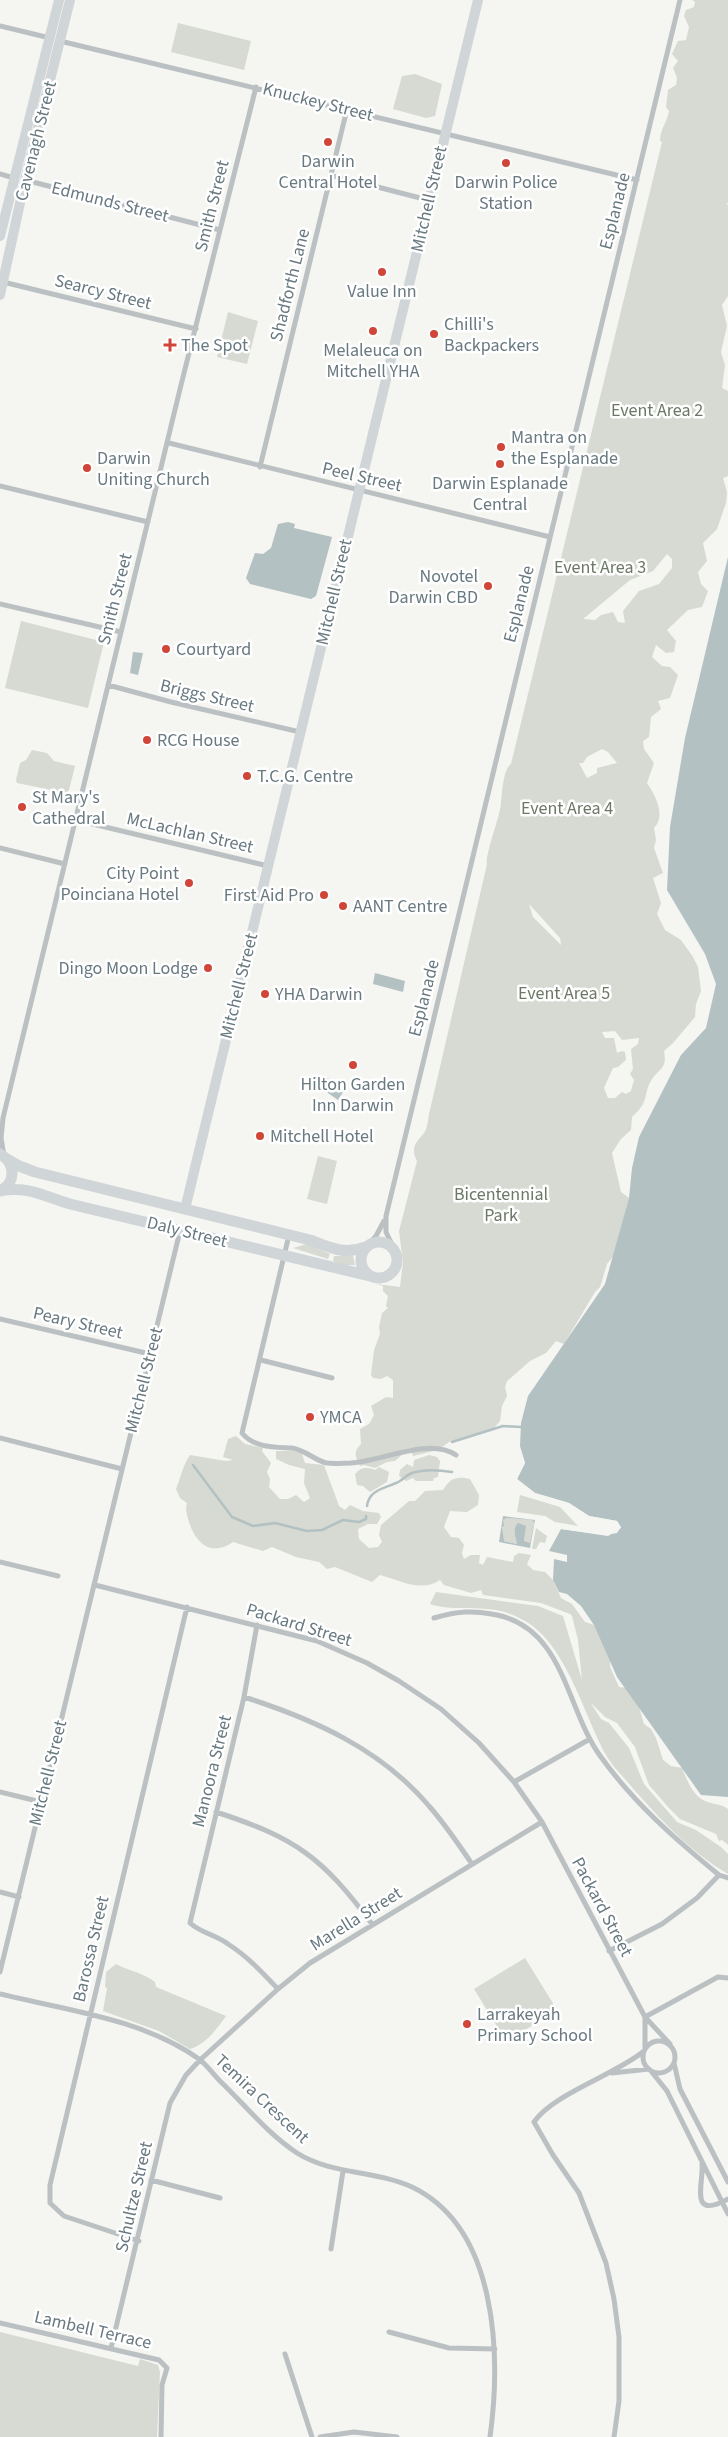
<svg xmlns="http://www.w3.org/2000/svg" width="728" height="2437" viewBox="0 0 728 2437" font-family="'Source Sans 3',sans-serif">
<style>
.green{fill:#d6dad2;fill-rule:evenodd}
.water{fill:#b3c1c3;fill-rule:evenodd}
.pier{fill:#f5f5f2}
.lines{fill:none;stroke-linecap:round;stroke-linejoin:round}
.stream{stroke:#b3c1c3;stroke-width:2.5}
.street{stroke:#bbc0c2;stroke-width:5}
.secondary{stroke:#d0d5d7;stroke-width:10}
.primary{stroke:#d0d5d7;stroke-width:11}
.poi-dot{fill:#d04538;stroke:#fff;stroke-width:2}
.labels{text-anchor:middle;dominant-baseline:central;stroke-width:5;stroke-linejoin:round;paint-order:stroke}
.street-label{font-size:18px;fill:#687980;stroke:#fff}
.poi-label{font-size:18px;fill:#687980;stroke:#fff;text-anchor:start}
.park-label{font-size:18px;fill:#6c7866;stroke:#fff}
</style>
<rect width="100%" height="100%" fill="#f5f5f2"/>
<path class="green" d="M692 0H728V202L726 205 728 204V296L722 305 727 326 721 352 725 365 722 388 728 391V476L723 478 727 492 726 503 717 529 703 543 707 561 698 572 701 584 708 591 702 607 688 610 667 630 676 641 674 652 666 653 656 645 652 657 662 666 670 667 678 675 670 698 658 701 661 709 651 717 649 737 643 741 644 749 654 763 647 783C656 796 666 816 654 828L656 840 654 848 663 873 653 878 661 903 657 914 665 930 681 940 693 957 698 967 701 991 696 1004 695 1017 673 1043 664 1051C667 1069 661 1067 652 1079 642 1095 651 1100 632 1117L631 1130 621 1139 612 1153 621 1192 629 1198 614 1255 607 1264 600 1287 595 1292 564 1344 556 1341 546 1353 530 1361 507 1381 505 1387 507 1396 502 1406 500 1421 494 1428 449 1442 438 1450 413 1456 410 1448 395 1461 387 1462 375 1468 364 1465 360 1466C355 1456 353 1452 361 1444L360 1429 369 1424 374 1415 371 1406 386 1397 393 1398V1380L387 1376 381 1379 373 1378 371 1375 374 1350 380 1334 379 1327 382 1313 388 1308 386 1306 388 1296 383 1291V1286L376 1284 400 1287 403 1262 399 1231 417 1161C410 1147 416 1143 424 1133 428 1128 428 1116 430 1110L487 864C485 854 500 817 501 803 502 794 503 769 511 764L662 142 660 141C660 129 667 123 669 111L666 107 668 90 676 85 677 78 673 68 678 61 672 54 678 41 686 40 689 27 684 16 686 10 694 7 695 2ZM667 554 672 559V568L659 584 639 591 623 611 625 623 618 622 613 612 601 615 595 620 583 619 630 580 653 571ZM602 749 608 752 617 763 597 768V773L587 778 579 763H583L587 757ZM529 904 560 938 561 945 533 917ZM615 1031 622 1040 639 1038 638 1044 631 1049 633 1069 630 1074 634 1080 631 1091 626 1094 622 1092 615 1098H608L604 1088 613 1068 618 1067 626 1060 625 1052 622 1051 617 1053 614 1038H605L602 1032Z
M178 23 251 41 244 70 171 52Z
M415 74 442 84 435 116 426 118 393 109 402 76Z
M228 312 258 321 247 364 217 357Z
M21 621 104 642 88 708 5 688Z
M32 750 47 753 54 761 75 766 69 790 66 793 17 783 16 780 20 763 26 760Z
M318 1156 337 1161 327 1204 307 1199Z
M307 1244 330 1254 328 1259 293 1248Z
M334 1256H353L355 1265H342L333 1261Z
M236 1436 245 1444 263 1448 262 1451 271 1463 267 1472 270 1479 269 1487 280 1499H288L296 1495 304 1502 310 1498 304 1483 305 1469 289 1465 276 1459V1451H295L302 1454 305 1463 324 1465 339 1506 345 1510 350 1505 363 1511 379 1513 381 1517 377 1524H368L358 1529 359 1539 369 1548 378 1547 382 1542 379 1535 381 1525 409 1501H415L425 1491 443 1490C450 1478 457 1476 470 1479L479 1495 478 1505 467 1512 450 1511 444 1527 451 1537 459 1538 464 1545 462 1553 464 1559 471 1555H480L479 1563 483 1565 487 1557 513 1562 514 1556 519 1553 531 1555 527 1564 533 1570 545 1572 553 1580 561 1598 572 1604 585 1622 594 1625 611 1649 610 1667 619 1687 629 1688 637 1700 644 1724 651 1729 656 1738 663 1760 671 1766 682 1768C687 1780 693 1796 705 1801 714 1805 719 1803 728 1809V1845L722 1840 719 1841 716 1834 680 1819 668 1807 649 1785 635 1747 617 1723 605 1717 591 1703 592 1705 601 1719 609 1723 629 1748 644 1784 677 1822 696 1830 721 1847 728 1854V1874C689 1851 659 1818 630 1785 622 1775 612 1766 606 1755 584 1715 566 1644 525 1621 490 1600 462 1614 430 1604L436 1592 538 1606 563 1616 582 1680 578 1640 572 1616 570 1614 541 1603 483 1595 481 1590 471 1593 444 1585 440 1580C422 1593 399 1580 380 1575L372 1582 335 1567 327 1569 319 1562 296 1557 272 1547 263 1551 233 1542C211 1557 196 1544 189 1522 187 1514 185 1511 187 1503L180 1498 176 1489C181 1477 182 1467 190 1455L226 1461 233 1460 223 1457 228 1439Z
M429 1455 437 1457 440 1461 438 1477 434 1478 433 1481H416L413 1478 406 1481 399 1476 400 1470 407 1464 413 1467 414 1460Z
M379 1467 389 1472 387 1482 370 1492 363 1486 357 1485 355 1474C361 1467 367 1467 375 1470Z
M520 1495 560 1507 578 1526 555 1522 545 1516 517 1512Z
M507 1518 532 1520 534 1523 530 1543 524 1542 525 1532 515 1527 517 1544 504 1541 502 1535 503 1520Z
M536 1528 547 1536 545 1543 540 1542 536 1549H532Z
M525 1958 554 2005 552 2014 506 2041 474 1989Z
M116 1964C129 1971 144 1973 155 1982L156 1987 226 2016C216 2030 206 2044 190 2049L159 2031 103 2011 107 1988 105 1987 106 1972Z
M0 2332 138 2366 140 2359 158 2365 160 2372 157 2437H0Z"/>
<path class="water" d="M288 522 295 524 294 528 332 537 316 596 311 599 250 584 246 578 255 553 263 554 271 548 278 524Z
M728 557V1797L701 1795 617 1677 594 1625 581 1606 567 1594 559 1592 553 1580 554 1559 567 1562V1555L549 1551 561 1529 608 1536 621 1528 617 1521 589 1516 569 1503 535 1493 517 1479 525 1463 520 1446 521 1423 528 1396 605 1284 629 1198 632 1168 639 1137 681 1055 706 1028 716 984 705 954 667 890 670 827 685 738Z
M133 652 143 653 138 675 130 673Z
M375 973 405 981 403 992 373 984Z
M328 1078 334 1086 343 1092 338 1100 328 1093 323 1081Z
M503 1516 535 1520 530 1548 499 1542ZM507 1518 532 1520 534 1523 530 1543 524 1541 526 1526 518 1523C512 1528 516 1538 517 1544L504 1541 502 1527 504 1526 503 1520Z"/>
<path class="pier" d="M518 1441 525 1463 517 1479 535 1493 569 1503 589 1516 617 1521 621 1527 617 1533 605 1535 561 1529 562 1527 608 1533 615 1531 618 1527 611 1522 588 1519 568 1505 548 1501 525 1490 523 1485 515 1480 522 1462Z"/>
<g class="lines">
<path class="stream" d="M452 1442 503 1426 521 1427
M193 1465 232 1517 253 1526 275 1523 307 1531 322 1530 343 1520 359 1522 366 1519V1516
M367 1506C369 1490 383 1489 396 1483 402 1481 406 1475 412 1473 424 1469 440 1470 452 1472"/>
<path class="street" d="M0 26 50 38
M60 41 637 180
M0 174 14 178
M331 175 428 200
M25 180 220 230
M3 282 196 329
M169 443 550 537
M260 467 347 109
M0 486 148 522
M0 604 121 632
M108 685 171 702 300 732
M76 820 268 866
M0 848 65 864
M4 1156 1 1138 3 1118 181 385 256 87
M289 1235 242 1433C254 1448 275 1447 292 1448 306 1450 315 1461 327 1463 335 1464 343 1463 351 1463 383 1461 428 1437 456 1455
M368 1245 376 1236 384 1221
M395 1251 386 1232V1216L680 0
M0 1319 150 1354
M261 1360 332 1378
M0 1438 122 1469
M0 1562 58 1576
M95 1585 317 1641 367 1663 399 1681 441 1709 479 1743 514 1782 542 1822 645 2017 670 2044
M434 1618C458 1611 473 1610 497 1615 565 1629 566 1710 601 1757 634 1803 675 1839 719 1875L728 1878
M257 1625 244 1697 190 1923C201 1933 216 1935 228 1944 247 1956 262 1972 278 1989
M244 1697C313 1719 381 1749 429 1806 445 1824 459 1845 472 1864
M514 1782 590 1739
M0 1792 41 1802
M216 1812C296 1838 322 1857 372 1924
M0 1892 19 1897
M609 1951 662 1924 697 1898 719 1875
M0 1972 180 1231
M0 1994C66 2010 143 2019 199 2059 207 2065 213 2074 220 2081 245 2105 268 2134 297 2153 332 2175 375 2170 412 2187 498 2228 501 2356 490 2437
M645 2017 718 1977 728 1978
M643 2057a16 16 0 1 1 32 0a16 16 0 1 1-32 0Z
M645 2048V2018
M674 2063 680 2089 728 2182
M651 2071 667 2091 728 2214
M612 2073 649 2069
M702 2164C704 2183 688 2221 728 2199
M151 2180 220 2198
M139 2241 64 2216 50 2203V2185L187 1607
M331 2249 343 2171
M0 2323 159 2360 167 2368 162 2385 161 2437
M389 2332 449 2348 495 2349
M111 2348 170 2103 186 2075 200 2060 278 1989 310 1963 542 1822
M285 2354 312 2437
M320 2437 354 2432 397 2437
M614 2437 619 2401V2337L614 2299 606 2263 579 2193 553 2155 534 2122C553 2094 615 2075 644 2051"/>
<path class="secondary" d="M0 236 59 0
M0 295 25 180 70 0
M185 1209 478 0"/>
<path class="primary" d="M0 1154C16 1163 16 1183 0 1191
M7 1159 19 1166 35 1172 310 1240C331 1248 344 1255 366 1247
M0 1191C26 1185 46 1197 70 1204L374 1277
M361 1260a18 18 0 1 1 36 0a18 18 0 1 1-36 0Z"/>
</g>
<g class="poi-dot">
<circle cx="328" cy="142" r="5"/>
<circle cx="506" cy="163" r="5"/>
<circle cx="382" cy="272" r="5"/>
<circle cx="373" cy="331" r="5"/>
<circle cx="434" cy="334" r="5"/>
<path d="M167.5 337.5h5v5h5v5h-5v5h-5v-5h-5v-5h5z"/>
<circle cx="501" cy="447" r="5"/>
<circle cx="500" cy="464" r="5"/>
<circle cx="87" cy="468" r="5"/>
<circle cx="488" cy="586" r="5"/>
<circle cx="166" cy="649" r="5"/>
<circle cx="147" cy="740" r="5"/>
<circle cx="247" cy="776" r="5"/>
<circle cx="22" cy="807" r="5"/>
<circle cx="189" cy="883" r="5"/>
<circle cx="324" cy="895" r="5"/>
<circle cx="343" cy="906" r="5"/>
<circle cx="208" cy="968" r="5"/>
<circle cx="265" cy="994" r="5"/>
<circle cx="353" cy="1065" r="5"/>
<circle cx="260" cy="1136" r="5"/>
<circle cx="310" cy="1417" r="5"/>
<circle cx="467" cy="2024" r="5"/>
</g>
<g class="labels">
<g class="street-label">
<text transform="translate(318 102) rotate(14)">Knuckey Street</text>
<text transform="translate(36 141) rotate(-76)">Cavenagh Street</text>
<text transform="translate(429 199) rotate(-77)">Mitchell Street</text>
<text transform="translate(110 202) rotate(14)">Edmunds Street</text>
<text transform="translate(212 206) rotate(-76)">Smith Street</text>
<text transform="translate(615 211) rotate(-76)">Esplanade</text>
<text transform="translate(290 285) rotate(-76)">Shadforth Lane</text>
<text transform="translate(103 292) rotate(14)">Searcy Street</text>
<text transform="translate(362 477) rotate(13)">Peel Street</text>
<text transform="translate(334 592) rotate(-77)">Mitchell Street</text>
<text transform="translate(115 599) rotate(-76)">Smith Street</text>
<text transform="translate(519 604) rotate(-76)">Esplanade</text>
<text transform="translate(207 696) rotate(13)">Briggs Street</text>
<text transform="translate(190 833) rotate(13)">McLachlan Street</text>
<text transform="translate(239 986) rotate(-76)">Mitchell Street</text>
<text transform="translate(424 998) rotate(-76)">Esplanade</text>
<text transform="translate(187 1232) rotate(14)">Daly Street</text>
<text transform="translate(78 1323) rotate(13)">Peary Street</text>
<text transform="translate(144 1380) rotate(-76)">Mitchell Street</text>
<text transform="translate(299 1625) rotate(17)">Packard Street</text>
<text transform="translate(212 1771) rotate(-76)">Manoora Street</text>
<text transform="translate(48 1773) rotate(-76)">Mitchell Street</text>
<text transform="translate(602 1907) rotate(62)">Packard Street</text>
<text transform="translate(356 1919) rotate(-32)">Marella Street</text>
<text transform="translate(91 1949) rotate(-77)">Barossa Street</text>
<text transform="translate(262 2099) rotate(43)">Temira Crescent</text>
<text transform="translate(134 2197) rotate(-77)">Schultze Street</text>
<text transform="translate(93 2330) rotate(13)">Lambell Terrace</text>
</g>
<g class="poi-label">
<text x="328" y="161" text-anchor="middle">Darwin<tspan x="328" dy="21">Central Hotel</tspan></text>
<text x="506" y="182" text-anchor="middle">Darwin Police<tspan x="506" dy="21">Station</tspan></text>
<text x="382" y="291" text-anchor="middle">Value Inn</text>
<text x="444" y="324">Chilli's<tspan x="444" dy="21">Backpackers</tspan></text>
<text x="181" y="345">The Spot</text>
<text x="373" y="350" text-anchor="middle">Melaleuca on<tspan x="373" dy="21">Mitchell YHA</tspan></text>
<text x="511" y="437">Mantra on<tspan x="511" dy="21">the Esplanade</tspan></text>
<text x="97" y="458">Darwin<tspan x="97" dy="21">Uniting Church</tspan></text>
<text x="500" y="483" text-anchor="middle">Darwin Esplanade<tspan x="500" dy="21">Central</tspan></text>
<text x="478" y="576" text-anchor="end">Novotel<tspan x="478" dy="21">Darwin CBD</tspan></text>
<text x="176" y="649">Courtyard</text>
<text x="157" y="740">RCG House</text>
<text x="257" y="776">T.C.G. Centre</text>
<text x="32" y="797">St Mary's<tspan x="32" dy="21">Cathedral</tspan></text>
<text x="179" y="873" text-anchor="end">City Point<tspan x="179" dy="21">Poinciana Hotel</tspan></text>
<text x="314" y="895" text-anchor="end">First Aid Pro</text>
<text x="353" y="906">AANT Centre</text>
<text x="198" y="968" text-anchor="end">Dingo Moon Lodge</text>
<text x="275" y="994">YHA Darwin</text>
<text x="353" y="1084" text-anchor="middle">Hilton Garden<tspan x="353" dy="21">Inn Darwin</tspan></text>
<text x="270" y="1136">Mitchell Hotel</text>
<text x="320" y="1417">YMCA</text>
<text x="477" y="2014">Larrakeyah<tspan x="477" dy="21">Primary School</tspan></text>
</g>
<g class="park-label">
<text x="657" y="410">Event Area 2</text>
<text x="600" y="567">Event Area 3</text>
<text x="567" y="808">Event Area 4</text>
<text x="564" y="993">Event Area 5</text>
<text x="501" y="1194">Bicentennial<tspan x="501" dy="21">Park</tspan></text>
</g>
</g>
</svg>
